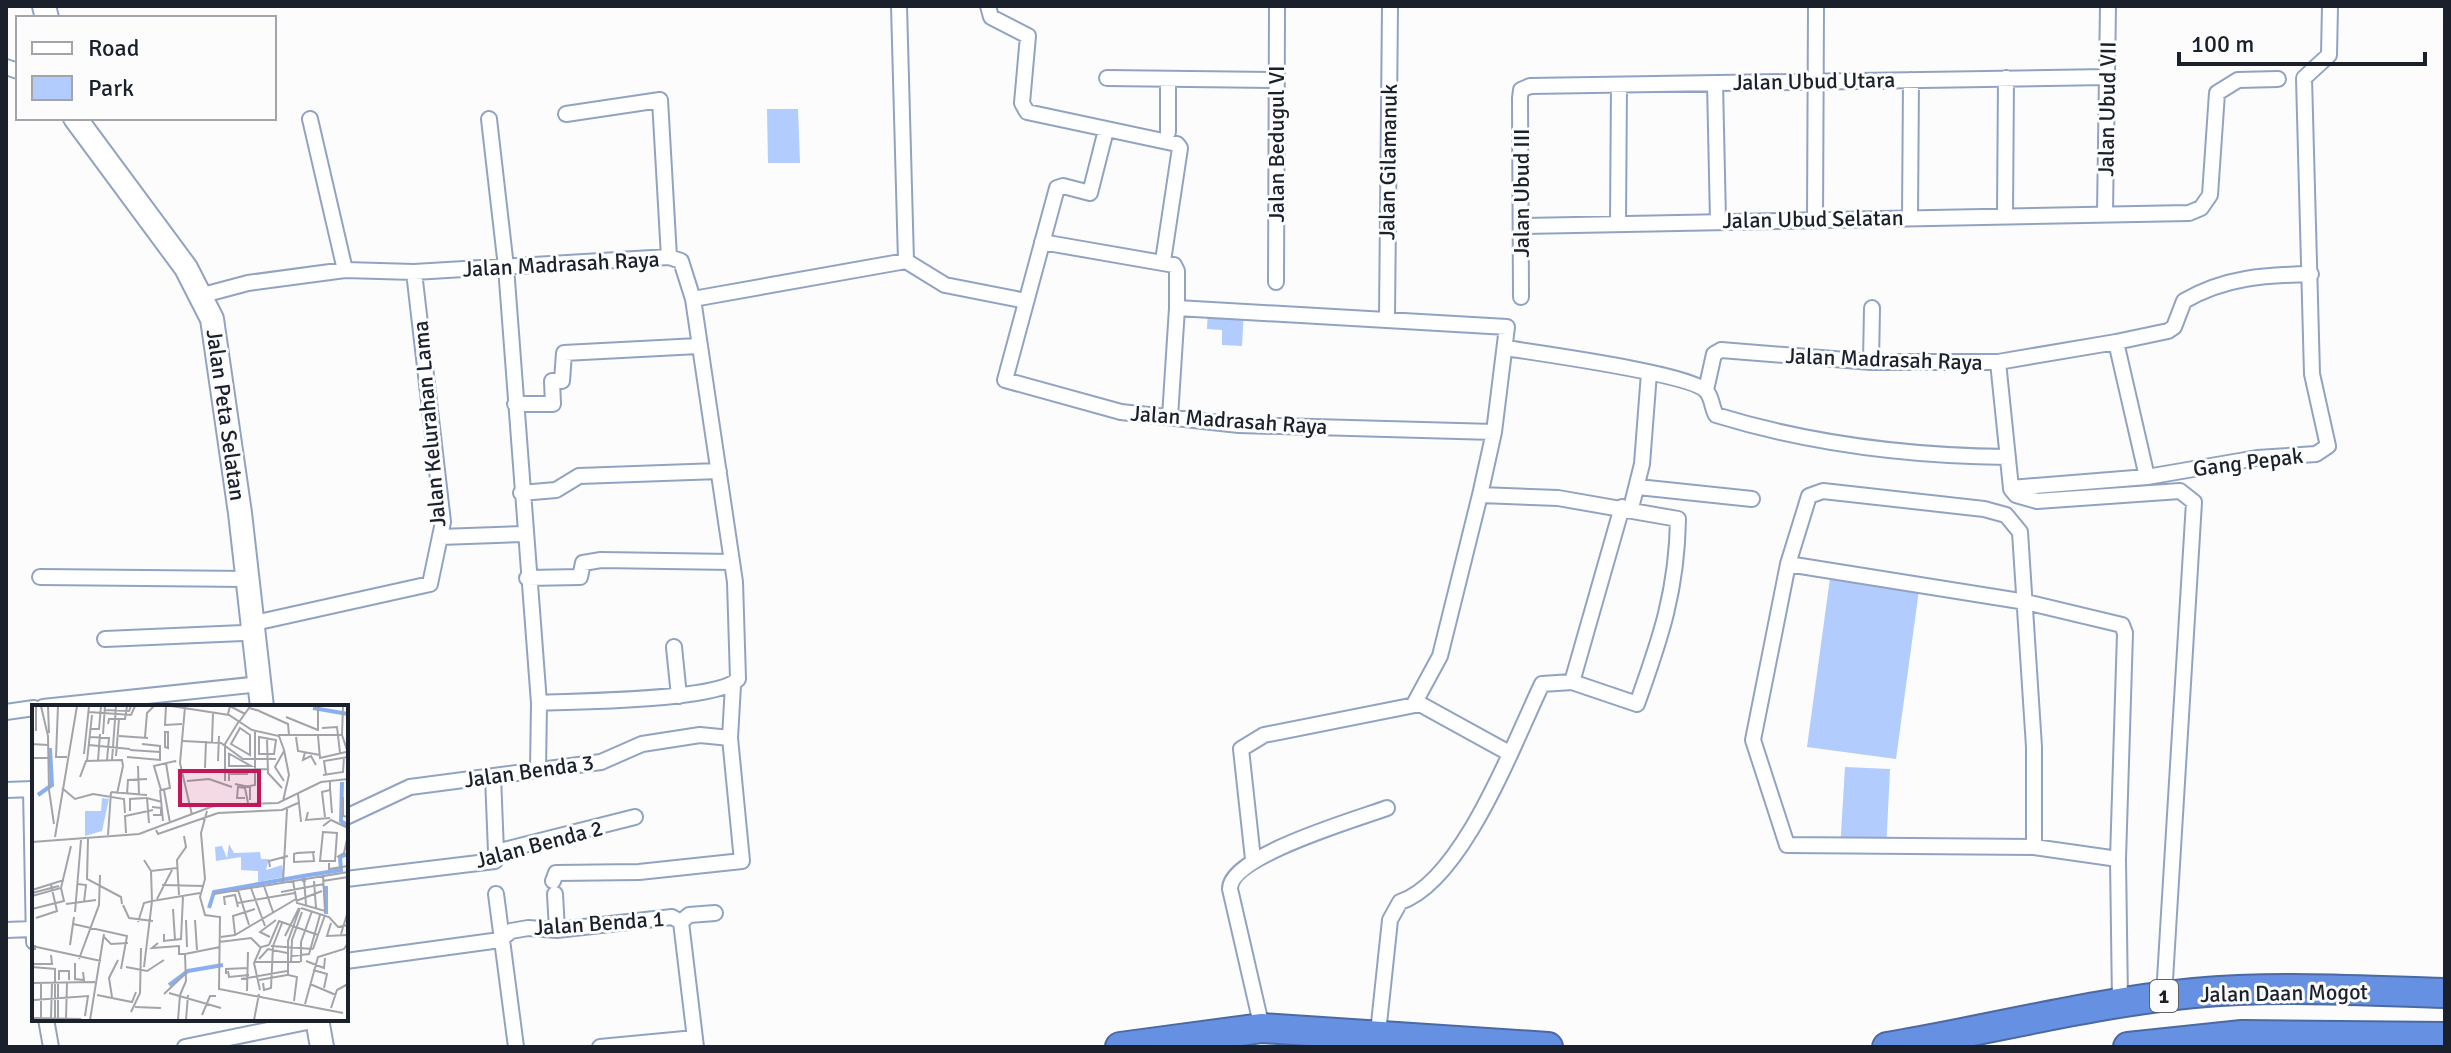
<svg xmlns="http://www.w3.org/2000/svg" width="2451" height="1053" viewBox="0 0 2451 1053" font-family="Signika,sans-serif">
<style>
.green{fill:#b1ccfd}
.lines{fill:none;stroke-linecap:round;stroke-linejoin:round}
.street-casing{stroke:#92a3c2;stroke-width:18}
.secondary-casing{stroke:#92a3c2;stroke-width:26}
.highway-casing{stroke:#4b69a2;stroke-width:32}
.street{stroke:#fff;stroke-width:14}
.secondary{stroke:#fff;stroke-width:22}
.highway{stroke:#6691e2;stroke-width:28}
.labels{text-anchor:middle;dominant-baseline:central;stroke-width:6;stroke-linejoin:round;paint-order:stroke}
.shield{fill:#fcfcfc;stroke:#5e626a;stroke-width:2}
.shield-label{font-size:20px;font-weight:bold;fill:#1a202c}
.street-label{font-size:22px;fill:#1a202c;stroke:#fcfcfc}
.inset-river{fill:none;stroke:#8aaff1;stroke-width:4}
.inset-road{fill:none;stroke:#a2a4a9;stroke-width:2}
.view{fill:#c2185b;fill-opacity:0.15;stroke:#c2185b;stroke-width:4}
.inset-edge{fill:none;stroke:#1a202c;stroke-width:4}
</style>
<rect width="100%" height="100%" fill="#fcfcfc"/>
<path class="green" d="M767 109H798L800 163H768Z
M1208 308 1244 309 1242 346 1222 345V330L1207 329Z
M1830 578 1919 590 1896 759 1807 747Z
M1845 767 1890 769 1886 852 1840 850Z"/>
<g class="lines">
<g class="street-casing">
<path id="street" d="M899 6 906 261
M988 6 991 17 1028 36 1022 103 1027 112 1177 144 1180 148 1163 261
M6 67 18 71
M1107 78 1276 80
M1168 79V132
M1715 83 1718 221
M566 114 660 100 669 257
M310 119 345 270
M489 119 506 267 539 703 538 770
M1106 130 1090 193 1063 186 1057 188 1005 380 1121 412 1239 425 1494 432
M2105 212 2108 6
M2005 214 2006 78
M1910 216 1911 80
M1815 219 1816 6
M1618 223 1619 85
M1521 226 2189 213 2201 208 2210 195 2217 93 2238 80 2278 79
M1042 242 1174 265 1177 271V308L1507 327 1494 432 1480 495 1558 498 1678 519C1677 590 1661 637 1637 704L1572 682
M1276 282 1277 6
M203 295 248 283 345 270 414 272 669 257 681 261 693 299 906 261 945 285 1026 301
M1521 297 1520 98 1521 90 1530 86 2107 77
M1387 318 1390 6
M2116 342 2168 331 2174 327 2184 301C2225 277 2266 275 2311 274
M1506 348C1536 353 1694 374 1707 392 1712 398 1712 408 1716 415 1810 444 1909 456 2008 457
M1871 362 1872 308
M1998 362 2116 342 2147 477
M1706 390 1714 354 1721 350 1871 362H1998L2011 488
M515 404H553L552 381H562L564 353 698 346
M1170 417 1177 308
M1638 487 1752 499
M2011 488 2147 477 2257 458 2316 454 2328 446 2312 374 2304 78 2329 55 2330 6
M2011 489 2016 495 2037 501 2180 491 2194 502 2164 996
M521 493 556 490 579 476 719 471
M1631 508 1642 464 1649 373
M440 537 524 534
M1788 564 2026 602 2122 625 2125 633 2118 859
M40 577 248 579
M527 578 580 577 583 563 601 560 732 562
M105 639 243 633 259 622 430 584 443 522 414 272
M674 647 679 696
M539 703C573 701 720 701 738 679L735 582 693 299
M1414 704 1440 656 1480 495
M43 707 260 684
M6 712 34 708
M730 738 733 685
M493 776 496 852
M31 789 34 942
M6 790 34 789
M346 817 410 787 601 762 642 744 700 735 730 738 742 861 639 872 556 873 553 881
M2034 847 1787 845 1753 740 1788 564 1809 496 1823 491 1984 509 2006 515 2020 532 2034 747V847L2118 859 2120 1002
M1253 859 1241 749 1264 735 1420 704 1509 753
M346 879 495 861 496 852 635 817
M496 894 516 1047
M555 894 557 930
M681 922 689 915 715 913
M6 930 32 929
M346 961 500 940 511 931 528 928 557 930 672 917 681 922 696 1047
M46 1019 51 1047
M1262 1028 1230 889C1229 856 1357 819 1387 808
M1378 1033 1390 920 1400 902C1463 881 1514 742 1542 684L1572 682 1622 507
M185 1047 317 1020
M600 1047 695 1038"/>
</g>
<g class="secondary-casing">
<path id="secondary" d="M44 6 47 18
M75 118 186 268 212 319 240 513 262 707
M317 1019 322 1047"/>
</g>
<g class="highway-casing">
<path id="highway" d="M1120 1047 1262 1028 1548 1047
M1887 1047C1989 1030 2091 1003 2194 993 2277 985 2362 991 2445 993
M2128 1047 2242 1035 2445 1037"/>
</g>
<use href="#street" class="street"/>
<use href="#secondary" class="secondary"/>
<use href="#highway" class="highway"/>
</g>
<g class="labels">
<rect class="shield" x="2150" y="980" width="28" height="32" rx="6"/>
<g class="shield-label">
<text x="2164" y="996">1</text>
</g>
<g class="street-label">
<text transform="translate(1814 81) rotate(-1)">Jalan Ubud Utara</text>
<text transform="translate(2107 109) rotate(-89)">Jalan Ubud VII</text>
<text transform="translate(1276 144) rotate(-90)">Jalan Bedugul VI</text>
<text transform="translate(1388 162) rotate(-89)">Jalan Gilamanuk</text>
<text transform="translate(1521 193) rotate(-90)">Jalan Ubud III</text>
<text transform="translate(1813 219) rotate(-1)">Jalan Ubud Selatan</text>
<text transform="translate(561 264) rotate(-3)">Jalan Madrasah Raya</text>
<text transform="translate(1884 359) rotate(2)">Jalan Madrasah Raya</text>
<text transform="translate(226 415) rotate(82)">Jalan Peta Selatan</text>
<text transform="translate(1229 420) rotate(4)">Jalan Madrasah Raya</text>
<text transform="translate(429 424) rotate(-95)">Jalan Kelurahan Lama</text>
<text transform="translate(2248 462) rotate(-7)">Gang Pepak</text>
<text transform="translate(529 771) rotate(-8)">Jalan Benda 3</text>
<text transform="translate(539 844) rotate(-15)">Jalan Benda 2</text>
<text transform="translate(599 923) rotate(-4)">Jalan Benda 1</text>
<text transform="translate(2284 993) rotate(-1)">Jalan Daan Mogot</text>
</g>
</g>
<g transform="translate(32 705)">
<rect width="316" height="316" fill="#fcfcfc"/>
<path d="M70 93 77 94 70 126 53 131V106H69ZM197 139 202 148 228 147 229 154H237L234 165 250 160 252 172 226 177V166L209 165V152L184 156 183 142 190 141 195 153Z" fill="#b1ccfd"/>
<path class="inset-river" d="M281 3 316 9M310 77 309 116 316 121M6 90 20 80 18 43M272 177 271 171 309 165 308 152 316 149M177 203 182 187 271 171M294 209V181M137 280 156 266 191 260"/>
<path class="inset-road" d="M9 1 16 31 17 85M16 1 17 28M26 1 24 52H35M134 1 133 20 150 19M139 1 197 10 220 25 247 31 252 45M153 2 148 58 160 110M72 5 97 6 99 1M227 6 256 19 257 30M57 7 99 10 103 1M196 9 198 1 213 9M254 12 286 25M207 17 217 3 228 6M76 19 77 14H93L95 1M208 23 218 30V50L199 39ZM290 23 305 22 308 48M59 24H67L69 1M4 26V1M286 26V1M133 27H136V43L133 42ZM71 29 73 1M246 30H310L316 48M310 30 311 1M87 31 116 33M286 31 288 53 314 47M58 32 77 33 75 55M113 32 115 8 122 1M264 32 266 46 288 50M235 34 236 68 250 83M151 36 189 38 211 54H244M180 37 181 8M16 40 0 39 1 53H18M57 40 98 44M98 45 128 47M252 46 243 62 252 76M273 47 271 55 279 51 284 60M196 48 219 61H197V49M52 49 57 1M227 50V32L244 35 242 49H227M84 51 87 14M95 52 128 55V41L110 39M80 55 84 1M55 56 60 10M66 56 68 29M186 56 187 31M134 58 138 83 129 85 122 61 143 56 144 57M106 61 107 90M173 63 174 36M184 65 236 64M291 70 311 67 312 52M294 70 292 56 316 52M48 72 54 56 90 55 91 61M155 76 177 74 200 82M193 76V39L207 16M197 76V69H216M203 79 218 82V95M213 82 223 80V26M30 83 43 94 61 89 92 94 93 108M298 83 300 108M17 85 22 119M128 85 131 116M132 85 138 118M79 87 115 90M85 89 91 61M95 89 96 75 115 74M266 89 269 117M311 92V111L316 112M213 93H205L206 82 213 83 216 98M251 96 257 70 252 45M120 102 129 103V110H121M98 106V94L114 93M175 106 169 128 173 174 168 192 173 210 188 212 187 284 311 308M276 107 274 115 298 113M293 112 290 87 298 85V77M117 118 115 93 130 97M291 121 299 115 316 123M124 125 126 129 186 108 250 105 266 98M291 127 305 128 303 156H288ZM94 128 93 111 121 105M76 130 79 87M23 132 45 1M56 134 55 174 89 192 90 199M0 137 107 129 184 100 246 98 289 77 316 74M281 147 282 156 262 157V149L265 148 283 147M305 152 312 148 316 130M112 155 119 166 145 163M297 158V164L316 161M238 162 237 156 256 151M272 174 274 200M261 176 265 198 293 206 291 171M282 176 284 203M291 176 316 172M251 177 255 104M46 179 54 180 52 197M130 180 172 181M232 181 241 207M219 183 233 221M0 185 32 175M206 185 217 220M249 187 292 179M0 188 27 181M182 189 316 167M147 190 145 155 154 142 152 131M0 191 29 183 39 141M125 194 140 165M264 196 290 186M205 198 263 188M34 199 64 195M91 200 97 213 121 216M193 200 192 192 203 190 206 202M269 203 297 212 306 222 316 220M0 204 32 196 29 183M141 204 143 235M43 207 49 135M4 213 25 206 19 180M154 215 155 242M163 215 165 245M106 217 112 198 120 196 119 166M299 218 295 231 316 230M41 219 95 231 89 264M132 229V236L149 234 151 192M203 229 201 211 223 204M309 229 316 206M253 231 267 203M72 232 79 239 96 238M189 232 203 230 264 194M238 232 228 227 244 215M187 237 219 233 228 242M126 238 120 243 147 241V249H153M38 240 42 212M237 240 247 216 286 230M239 241 281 244M241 241 250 218M281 244 293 210M3 245V241H0L69 256M153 249 188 242M260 251 277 249 288 210M47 254 67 200 68 170M227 254 236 244 255 248M274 256 292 263 293 253M222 257H268M259 257 260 235 270 207M269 257V237L280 206M43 258V274L52 275 51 267M0 259H20L19 250M0 262 24 264M94 262 115 266 132 255M112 262 120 196 168 188M281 265 295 269 292 283M196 266 197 272 217 270M194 269V264L216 263M209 274 255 266M27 275V266H37V275M227 275 255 270M0 278 63 277M231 278 232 285 239 283 241 241M278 279 304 290M228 285 222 258 229 242 237 240M215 286 216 247M137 288 189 303M132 289 153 269M65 290 100 297 104 287M148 290 154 276 153 250M80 292 77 273 86 255M2 295 56 291 53 311M262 296 265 272 256 270V236L268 203M273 299 286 252 312 244 316 238M103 302 129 303M299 303 305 285 316 279M99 307 108 288 109 243M170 310 178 291H184M0 313 49 314M19 313 20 278M26 313V278M34 313 35 278M9 314V279M23 315V263M58 315 72 229M146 315 148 290M154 315 156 290M222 315 227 289"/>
<path class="view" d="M148 66H227V100H148Z"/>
<rect width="316" height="316" class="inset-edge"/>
</g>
<rect width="2451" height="1053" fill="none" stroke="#1a202c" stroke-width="16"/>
<rect x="16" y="16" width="260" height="104" fill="#fcfcfc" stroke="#a2a4a9" stroke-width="2"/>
<rect x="32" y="42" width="40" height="12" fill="#ffffff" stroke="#a2a4a9" stroke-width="2"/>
<text x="88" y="56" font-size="24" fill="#1a202c">Road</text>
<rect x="32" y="76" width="40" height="24" fill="#b1ccfd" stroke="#a2a4a9" stroke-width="2"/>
<text x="88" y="96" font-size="24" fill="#1a202c">Park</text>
<path d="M2179 52v12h246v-12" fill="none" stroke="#1a202c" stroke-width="4"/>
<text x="2191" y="52" font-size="24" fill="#1a202c" stroke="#fcfcfc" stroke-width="6" paint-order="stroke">100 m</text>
</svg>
